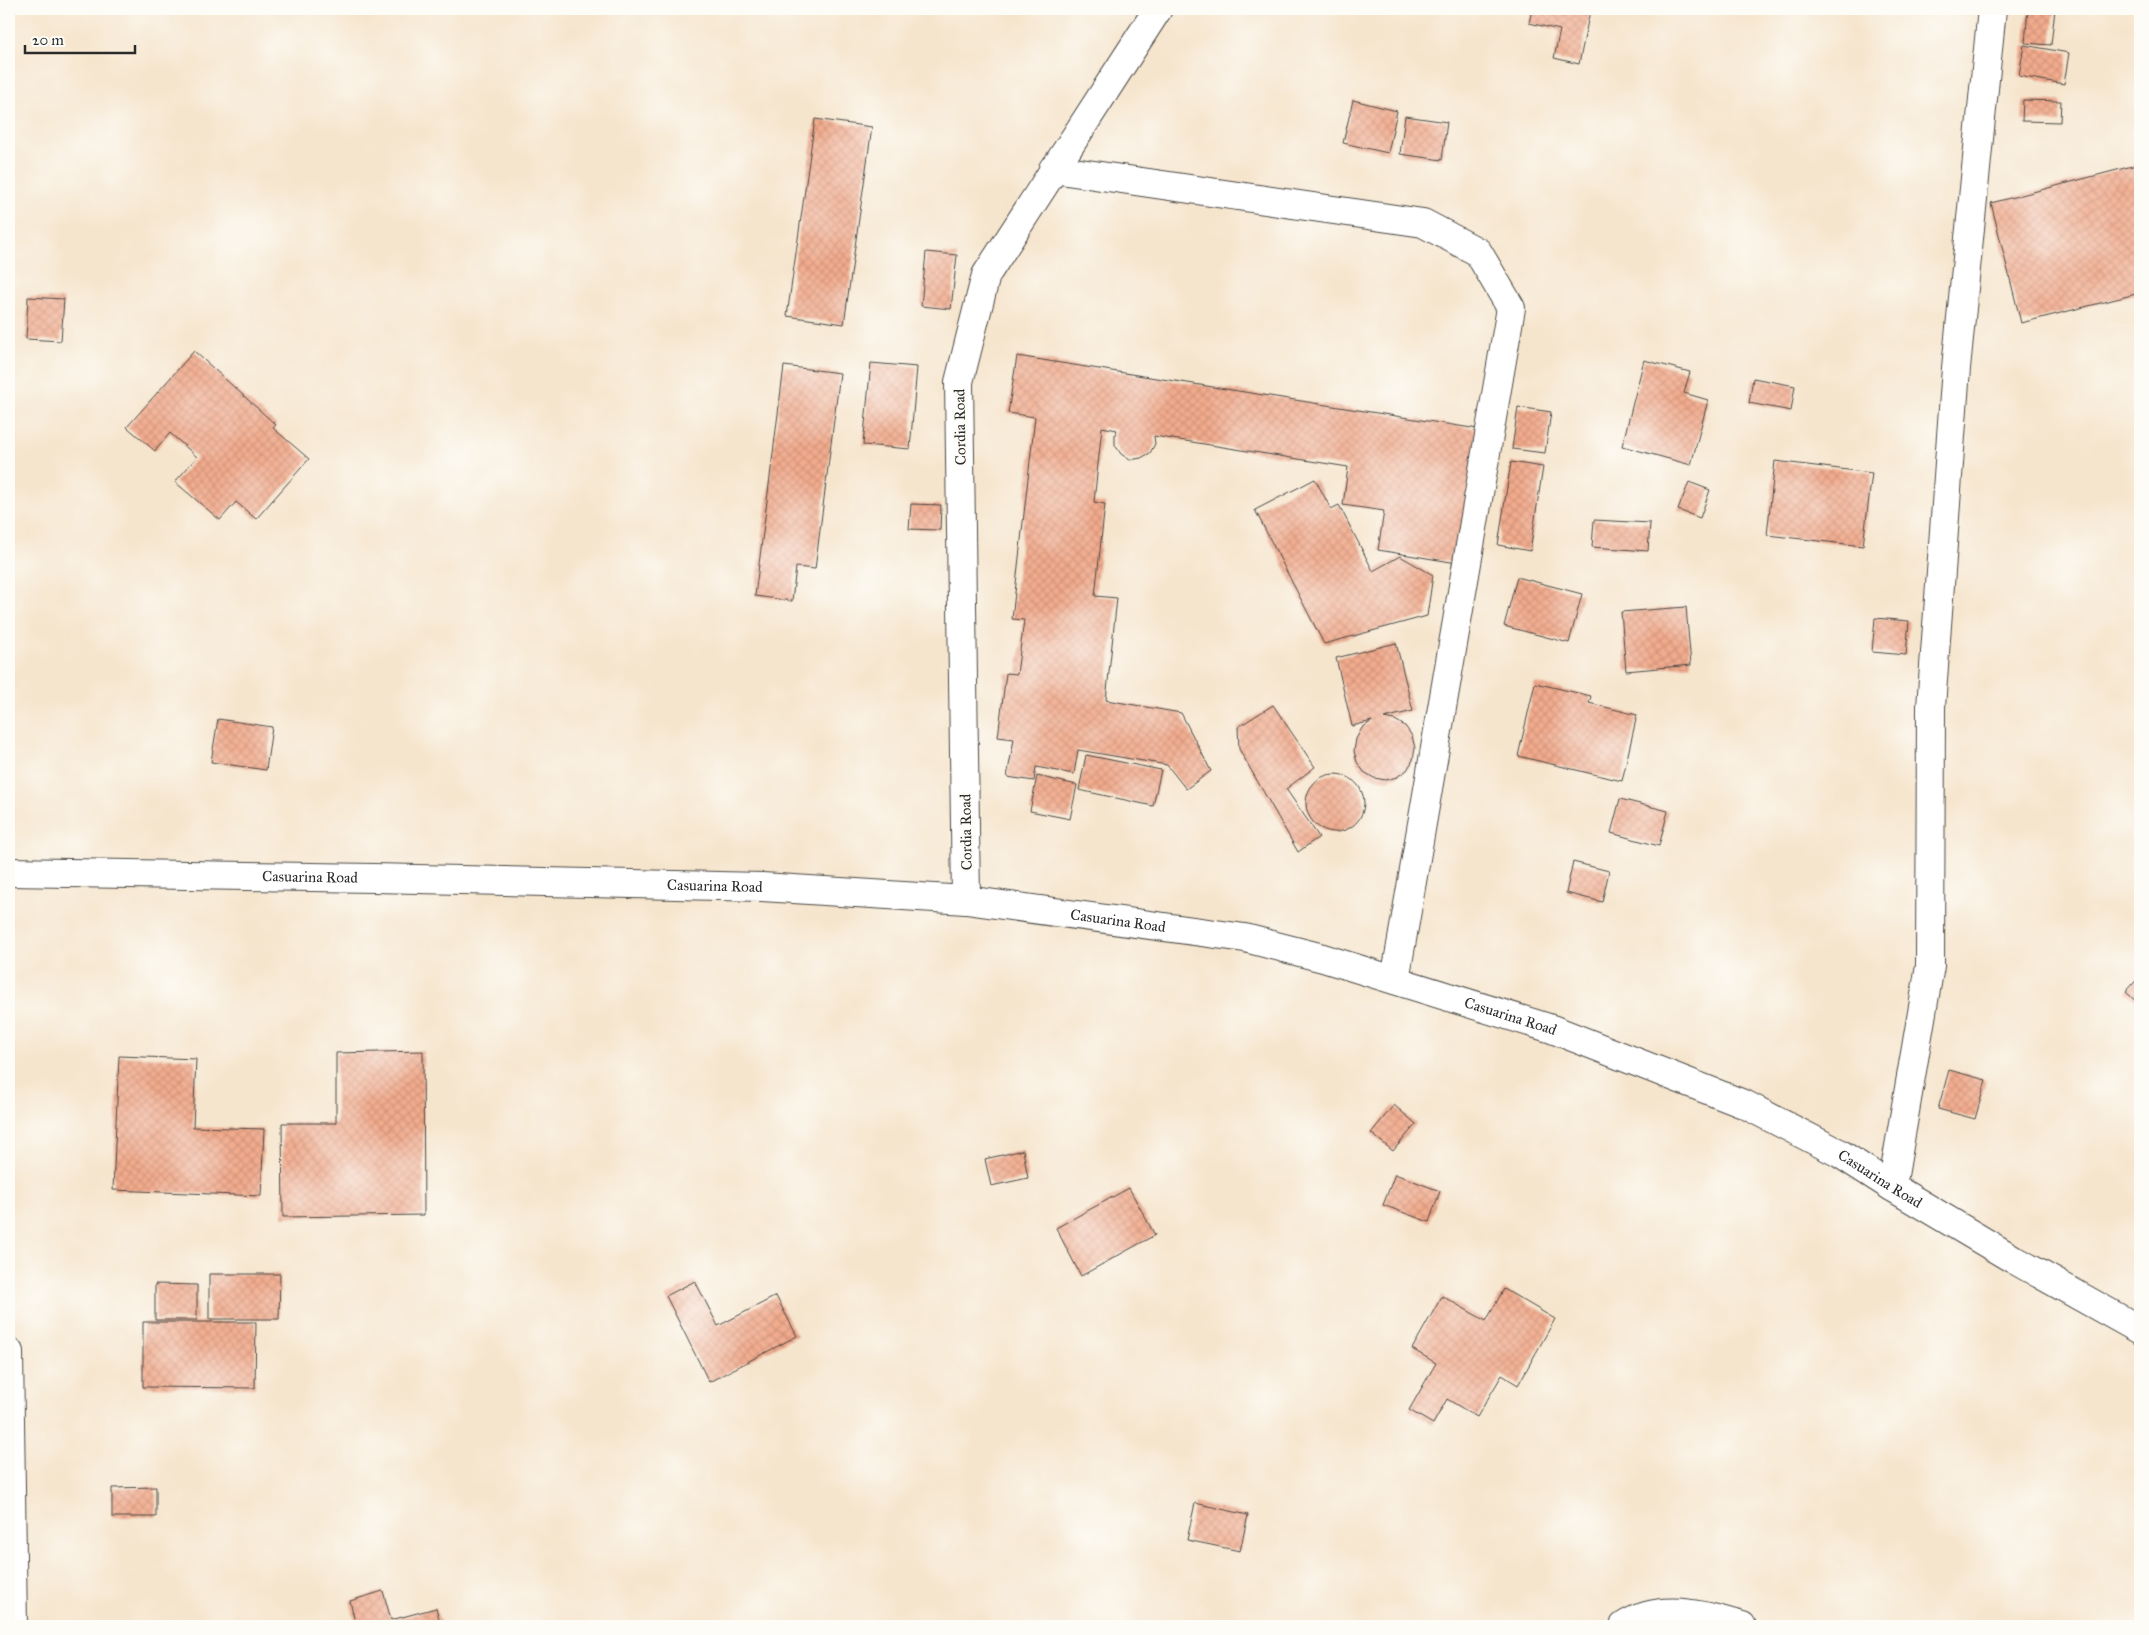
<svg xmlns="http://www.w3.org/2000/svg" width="2149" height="1635" viewBox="0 0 2149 1635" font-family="'IM FELL Great Primer',serif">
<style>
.building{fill:url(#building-cross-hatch)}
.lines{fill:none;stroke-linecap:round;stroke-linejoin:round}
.minor-casing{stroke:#494743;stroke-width:30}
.minor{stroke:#fff;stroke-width:28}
.labels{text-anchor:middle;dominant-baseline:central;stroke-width:4.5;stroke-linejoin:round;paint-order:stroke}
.street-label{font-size:15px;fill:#2b2b2b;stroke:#fdfcf7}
</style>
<defs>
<pattern id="building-cross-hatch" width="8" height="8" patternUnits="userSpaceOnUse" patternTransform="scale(1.25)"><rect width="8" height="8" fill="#f2ab8d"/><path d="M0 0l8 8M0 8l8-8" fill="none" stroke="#d0937a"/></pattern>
</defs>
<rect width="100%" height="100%" fill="#fdfcf7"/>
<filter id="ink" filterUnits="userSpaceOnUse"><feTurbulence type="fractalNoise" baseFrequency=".02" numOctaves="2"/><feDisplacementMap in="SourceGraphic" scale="10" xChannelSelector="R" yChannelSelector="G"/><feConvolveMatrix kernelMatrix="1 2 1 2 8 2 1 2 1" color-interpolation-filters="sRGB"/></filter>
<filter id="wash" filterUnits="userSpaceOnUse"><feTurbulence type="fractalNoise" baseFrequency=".0096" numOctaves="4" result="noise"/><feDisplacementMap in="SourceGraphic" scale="20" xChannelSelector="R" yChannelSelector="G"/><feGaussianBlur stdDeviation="1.12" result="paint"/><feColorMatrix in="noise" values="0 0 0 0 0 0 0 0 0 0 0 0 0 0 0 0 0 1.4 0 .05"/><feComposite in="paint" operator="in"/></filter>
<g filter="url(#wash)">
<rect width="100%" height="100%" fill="#f6e5cd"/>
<g id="blocks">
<path class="building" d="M1532 9H1579L1590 11 1579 64 1554 58 1560 30 1529 23Z
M1659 9H1680L1679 14Z
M2028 9H2055L2051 45 2025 43Z
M2024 45 2069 53 2064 84 2019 76Z
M1353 100 1397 111 1388 153 1343 143Z
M2023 100 2061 101 2060 122 2022 121Z
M1405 116 1447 122 1442 160 1400 154Z
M815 119 872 127 844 324 787 316Z
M2140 164V293L2021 323 1991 203Z
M926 252 957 255 951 309 921 306Z
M28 297 64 299 61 341 26 339Z
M194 351 276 425 273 428 309 459 256 519 236 502 220 520 175 482 197 457 170 433 155 451 127 427Z
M1017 356 1478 429 1457 563 1378 550 1384 511 1343 505 1348 467 1154 436 1155 444 1150 453 1141 458 1130 460 1121 454 1115 445V434L1117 430 1102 427 1094 502 1105 504 1095 596 1117 598 1106 700 1181 713 1211 771 1186 789 1167 765 1078 750 1074 774 1036 767 1034 781 1007 777 1014 739 998 737 1006 673 1017 674 1024 620 1012 619 1035 417 1008 413Z
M1644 360 1690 372 1684 393 1708 400 1691 465 1622 446Z
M871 363 917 367 910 449 863 445Z
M784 366 840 373 815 569 796 567 792 601 755 596Z
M1753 378 1795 386 1791 411 1749 403Z
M1518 407 1551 412 1545 453 1512 449Z
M1775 461 1872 473 1863 546 1767 535Z
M1511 462 1543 467 1530 551 1498 545Z
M1315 479 1331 509 1339 505 1373 571 1400 556 1433 575 1427 616 1324 644 1255 510Z
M1689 482 1710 490 1700 518 1678 510Z
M911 504 941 505 940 530 909 529Z
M1594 520 1650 523 1648 551 1592 547Z
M1517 577 1582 594 1569 643 1504 626Z
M1686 607 1691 665 1626 671 1621 612Z
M1875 618 1909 621 1906 655 1872 652Z
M1396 643 1413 711 1384 718 1395 720 1405 726 1412 736 1415 748 1413 760 1407 770 1397 777 1386 780 1374 778 1364 772 1357 762 1354 751 1356 739 1362 728 1372 721 1352 726 1336 658Z
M1535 683 1591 696 1589 703 1637 715 1622 781 1518 756Z
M1273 705 1315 767 1286 789 1319 837 1298 852 1239 749 1238 727Z
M218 719 272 727 266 770 211 762Z
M1086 755 1161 770 1153 806 1079 790Z
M1306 803a29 29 0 1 1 58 0a29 29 0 1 1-58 0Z
M1037 776 1077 785 1070 819 1030 811Z
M1620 799 1668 811 1659 846 1611 833Z
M1573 862 1609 871 1602 902 1566 893Z
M2140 976V1005L2126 992Z
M423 1051 424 1215 283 1217 282 1123H336V1053Z
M119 1056 196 1059 193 1127 264 1129 261 1196 113 1190Z
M1949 1070 1986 1080 1975 1119 1938 1109Z
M1394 1105 1416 1124 1393 1151 1371 1133Z
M1023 1150 1028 1178 991 1186 985 1159Z
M1395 1174 1440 1191 1429 1222 1383 1205Z
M1129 1188 1155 1235 1081 1276 1056 1228Z
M209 1274H280L279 1319H209Z
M695 1281 718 1326 776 1296 797 1336 709 1382 666 1296Z
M155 1284 197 1285V1320H155Z
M1504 1289 1555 1319 1518 1385 1502 1375 1477 1417 1447 1399 1433 1424 1409 1410 1436 1363 1412 1349 1442 1296 1486 1321Z
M143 1322H256L255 1388 143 1387Z
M156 1487V1517H112V1488Z
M1195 1503 1248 1515 1240 1551 1187 1540Z
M383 1591 391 1620 436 1608 441 1626H356L350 1601Z"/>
</g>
</g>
<g filter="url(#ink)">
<use href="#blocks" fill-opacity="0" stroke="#494743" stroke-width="1"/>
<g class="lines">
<g class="minor-casing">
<g id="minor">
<path d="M1053 169 1423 223 1478 252 1511 308 1395 980"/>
<path id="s1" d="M9 872 374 878 762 887 966 900 1245 938 1323 958 1552 1029 1746 1105 1839 1153 1892 1187 2013 1259 2140 1330"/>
<path d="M966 900 959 382 986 275 1158 9"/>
<path d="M1892 1187 1930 966 1931 707 1956 368 1992 9"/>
<path d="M9 1352 13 1626"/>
<path d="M1624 1626C1661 1602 1703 1615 1742 1626"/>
</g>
</g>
<use href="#minor" class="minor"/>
</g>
</g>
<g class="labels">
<g class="street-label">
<text transform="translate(960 427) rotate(-91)">Cordia Road</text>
<text transform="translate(966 832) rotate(-91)">Cordia Road</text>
<text stroke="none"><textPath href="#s1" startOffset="301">Casuarina Road</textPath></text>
<text stroke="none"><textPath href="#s1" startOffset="706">Casuarina Road</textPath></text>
<text stroke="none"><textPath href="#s1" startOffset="1111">Casuarina Road</textPath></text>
<text stroke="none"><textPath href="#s1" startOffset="1516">Casuarina Road</textPath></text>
<text stroke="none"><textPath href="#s1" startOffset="1921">Casuarina Road</textPath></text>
</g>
</g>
<rect width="2149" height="1635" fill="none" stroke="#fdfcf7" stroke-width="30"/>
<path d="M25 45v8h110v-8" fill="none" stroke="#2b2b2b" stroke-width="2.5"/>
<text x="32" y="45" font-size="15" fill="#2b2b2b" stroke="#fdfcf7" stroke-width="4" paint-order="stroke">20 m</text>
</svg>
